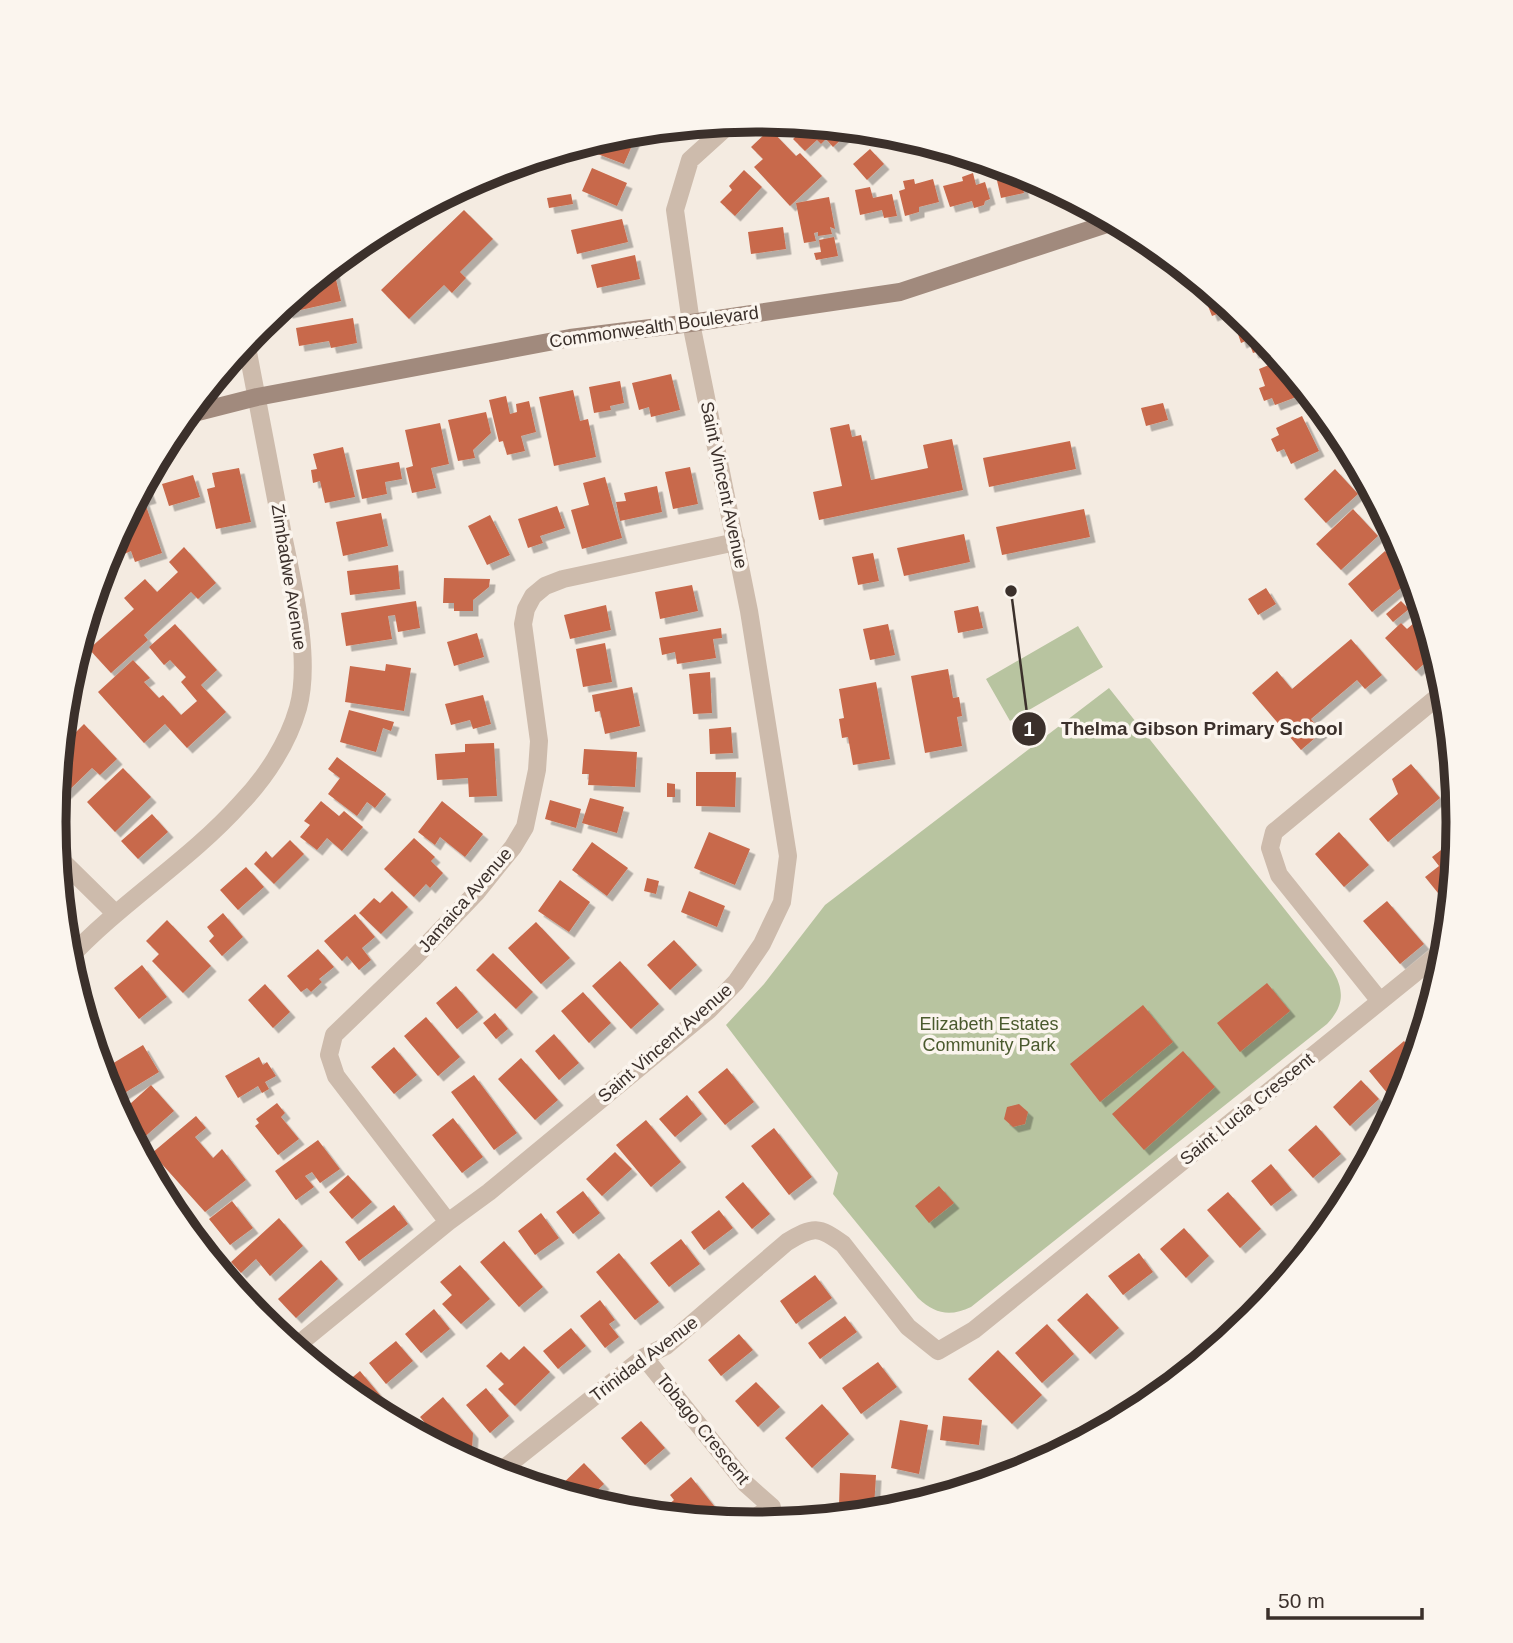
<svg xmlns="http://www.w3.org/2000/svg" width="1513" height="1643" viewBox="0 0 1513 1643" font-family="Helvetica,sans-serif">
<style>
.green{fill:#b8c4a0}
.building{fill:#c8694b;filter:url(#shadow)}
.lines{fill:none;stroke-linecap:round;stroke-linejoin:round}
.street{stroke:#cdbbac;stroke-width:18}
.secondary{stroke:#a18a7d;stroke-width:18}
.labels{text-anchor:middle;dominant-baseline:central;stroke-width:7;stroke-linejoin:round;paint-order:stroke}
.street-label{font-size:18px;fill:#3b302b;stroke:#fbf5ee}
.park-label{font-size:18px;fill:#4a5a2e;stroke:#fbf5ee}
.rim{fill:none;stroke:#3b302b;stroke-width:9}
.leader{fill:none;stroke:#3b302b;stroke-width:2.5}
.callout-dot{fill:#3b302b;stroke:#fbf5ee;stroke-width:2.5}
.mark-label{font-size:21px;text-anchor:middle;font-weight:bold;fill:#fff}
.callout-label{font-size:19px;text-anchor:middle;font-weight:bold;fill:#3b302b;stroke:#fbf5ee;stroke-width:7;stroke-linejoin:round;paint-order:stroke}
</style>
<defs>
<filter id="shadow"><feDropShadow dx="5.5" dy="5.5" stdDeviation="0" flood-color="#0004"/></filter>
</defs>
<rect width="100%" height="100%" fill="#f4ebe1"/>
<path class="green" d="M1078 626 1103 667 1010 721 986 679Z
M1109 688 1332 969C1345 991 1344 1006 1327 1024L971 1307C950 1317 935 1314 918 1298L833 1194 838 1173 726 1025 764 984 825 905Z"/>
<path class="building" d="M809 124 841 128 847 134 833 147 826 139 821 144 817 140 805 151 793 139Z
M770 129 796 156 800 153 822 176 790 206 754 167 763 159 751 147Z
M632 132 637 134 624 164 595 153 600 139Z
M870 149 884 164 867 180 853 164Z
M993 163 1019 171 1024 193 1001 198Z
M592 168 627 183 617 206 582 191Z
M744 170 762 187 735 216 720 202 732 190 729 186Z
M973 173 976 185 985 182 990 199 985 201 984 205 974 208 972 201 950 207 943 186 963 181 962 177Z
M914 179 915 184 933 179 939 202 919 207V212L905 216 899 191 905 189 903 181Z
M870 187 873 198 892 194 897 216 884 218 882 210 860 215 855 190Z
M571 194 573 204 549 208 547 198Z
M829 197 835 229 830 227 832 234 818 236V232L814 233 816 241 804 243 796 203Z
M464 210 493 239 460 272 466 278 452 293 444 285 409 319 381 290Z
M622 219 628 242 577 254 571 230Z
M783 227 786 249 751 254 748 232Z
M834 237 838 256 816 260 814 253 821 252 819 240Z
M635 255 640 279 597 288 591 265Z
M334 271 341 301 287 313 285 304 322 274Z
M1209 289 1233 308 1212 316 1202 291Z
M353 318 357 343 331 348 329 341 299 346 296 328Z
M1247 320 1253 325 1271 347 1253 353 1248 340 1241 343 1236 328 1244 325 1243 321Z
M1281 360 1289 379 1293 378 1299 396 1275 405 1272 398 1264 401 1259 388 1265 386 1259 369Z
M671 374 680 410 651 417 649 407 639 410 632 383Z
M620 381 624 403 610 406 611 410 594 413 589 387Z
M573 390 580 421 588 419 596 457 554 466 539 397Z
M506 396 510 414 517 412 516 404 529 401 536 432 521 436 525 451 507 455 503 441 499 442 489 400Z
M1163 403 1168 420 1146 426 1141 408Z
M486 412 491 433 473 450 475 458 458 461 448 420Z
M1302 416 1319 451 1291 464 1284 449 1277 452 1271 439 1279 435 1276 428Z
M440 423 449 464 431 468 436 488 412 493 406 468 413 466 405 430Z
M849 424 852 437 861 435 871 480 928 468 923 445 952 439 963 490 819 520 813 492 842 486 830 428Z
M1070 441 1076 469 989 487 983 458Z
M343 447 355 497 325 503 320 481 313 483 311 470 317 469 313 454Z
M399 462 402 479 385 482 387 494 362 499 356 470Z
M690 467 698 504 673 509 665 472Z
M239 468 251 522 216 529 207 489 215 487 212 473Z
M1335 469 1358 494 1326 523 1304 499Z
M193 475 200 497 169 506 162 484Z
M605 477 622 538 582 549 571 510 589 505 583 483Z
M145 482 151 498 144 500 162 553 135 562 131 551 124 554 117 534Z
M657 486 662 512 620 521 616 502 626 501 624 493Z
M557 506 565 528 540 536 543 543 528 548 518 519Z
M1084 509 1090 537 1002 555 996 527Z
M1353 509 1378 536 1341 570 1316 544Z
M381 513 388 546 343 556 336 522Z
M490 515 510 555 487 565 468 526Z
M964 534 970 562 904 576 897 548Z
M184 547 216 583 198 599 191 592 144 635 148 640 111 673 89 649 134 609 124 598 145 579 157 592 178 572 169 562Z
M1385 551 1397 565 1406 556 1413 578 1372 612 1348 584Z
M873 553 879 581 858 585 852 557Z
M398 565 400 589 350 595 347 571Z
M444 578 490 579 489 587 473 600V611H454V603H443Z
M692 585 698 611 660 619 655 592Z
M1266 588 1276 604 1258 615 1248 599Z
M416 601 420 628 398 632 395 615 388 616 392 639 346 646 341 613Z
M1401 601 1409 609 1393 622 1386 614Z
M606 605 611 630 570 639 564 615Z
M978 606 983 628 958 633 954 611Z
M1423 615 1436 653 1416 671 1385 638 1401 623 1407 629Z
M175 624 217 670 201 685 226 712 187 748 165 724 144 743 98 692 133 660 150 678 144 682 159 698 163 695 181 715 197 701 181 682 186 677 170 660 164 665 149 647Z
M888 624 895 655 870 660 863 629Z
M721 628 722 638 713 639 716 658 677 664 675 652 662 655 659 638Z
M477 633 484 657 454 666 447 642Z
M1351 639 1382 675 1365 689 1357 680 1311 719 1322 732 1301 750 1252 693 1277 671 1292 689Z
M605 643 612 682 583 687 576 649Z
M1437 657 1441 669 1437 672 1430 663Z
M386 664 411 668 404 711 345 702 350 666 385 671Z
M948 669 953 698 959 697 962 716 957 717 962 746 925 753 911 676Z
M710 672 712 713 693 714 689 674Z
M876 682 890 759 853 765 848 737 842 738 839 719 844 718 839 689Z
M632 687 640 726 605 734 600 711 595 712 592 695Z
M483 695 491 724 473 729 470 720 451 725 445 704Z
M349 710 394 722 391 731 383 728 376 752 340 742Z
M84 724 117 759 100 775 92 768 62 797 57 793 60 760 72 749 66 742Z
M731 727 733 753 710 754 709 729Z
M494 743 497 796 469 797 468 778 437 780 435 754 465 752V744Z
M584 749 637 752 635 787 588 785 589 774H582Z
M337 757 386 794 375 808 367 802 357 816 328 794 340 778 328 769Z
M1453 759 1455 785 1441 769Z
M1411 764 1440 798 1388 842 1369 819 1398 794 1392 779Z
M123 768 151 797 115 832 87 802Z
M696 772H736L735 807 696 806Z
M667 783 675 784V797H667Z
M590 798 624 807 617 833 582 823Z
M550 800 581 809 576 828 545 819Z
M321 801 339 816 344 811 363 827 342 851 327 838 317 850 300 837 310 825 304 821Z
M442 801 483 834 465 857 440 837 435 845 418 832Z
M152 814 168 832 138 859 121 841Z
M709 832 750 849 735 885 694 868Z
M1339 832 1369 865 1344 887 1315 854Z
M414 838 435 857 431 861 443 873 430 888 426 884 414 897 384 869Z
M290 840 304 854 274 884 254 864 266 851 272 858Z
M592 842 628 868 607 896 572 870Z
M1445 847 1451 855 1456 852 1453 881 1438 893 1425 877 1439 866 1432 857Z
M246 867 264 887 238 910 220 890Z
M647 878 659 881 656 894 644 891Z
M560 880 590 902 569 932 538 911Z
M392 891 408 907 381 934 359 913 374 898 380 903Z
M689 891 725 906 717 927 681 912Z
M1387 901 1424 944 1400 964 1363 921Z
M223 913 243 937 222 956 209 941 214 936 207 927Z
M355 914 375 937 362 948 371 960 359 970 347 956 342 961 324 941Z
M167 920 211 966 183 993 152 961 159 954 146 941Z
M536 922 570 958 541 984 508 948Z
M674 940 697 965 670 990 647 965Z
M318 949 334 967 319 979 322 982 311 992 307 988 301 992 287 976Z
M493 953 533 992 516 1009 476 970Z
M620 961 659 1004 631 1029 592 986Z
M142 965 167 997 139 1019 114 988Z
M1267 983 1290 1011 1240 1052 1217 1023Z
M265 984 290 1012 273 1028 248 1000Z
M456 986 478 1012 457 1029 436 1003Z
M583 992 611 1023 589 1043 561 1011Z
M1143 1005 1173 1042 1100 1102 1070 1064Z
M495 1013 508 1029 496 1039 483 1023Z
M426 1017 460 1057 438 1076 404 1036Z
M554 1034 579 1063 559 1080 535 1051Z
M1404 1041 1416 1055 1405 1091 1397 1105 1369 1071Z
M143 1045 159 1072 113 1100 102 1070Z
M394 1047 417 1075 394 1094 371 1067Z
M1183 1051 1215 1087 1144 1150 1112 1114Z
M259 1057 263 1065 267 1062 276 1076 265 1082 269 1089 262 1093 258 1086 238 1098 225 1076Z
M521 1058 558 1100 535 1120 498 1079Z
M727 1068 754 1102 725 1125 698 1092Z
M474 1075 517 1133 494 1150 451 1092Z
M1361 1080 1379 1099 1350 1126 1333 1107Z
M151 1085 174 1111 140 1141 127 1126 120 1113Z
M687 1095 702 1114 675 1137 659 1119Z
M277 1103 285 1113 281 1117 299 1139 278 1155 255 1126 259 1123 256 1119Z
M1019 1104 1028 1112 1025 1124 1013 1127 1004 1119 1007 1107Z
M196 1116 206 1128 195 1137 213 1158 222 1149 246 1180 205 1212 152 1153Z
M453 1118 483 1157 462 1173 432 1135Z
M646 1120 681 1162 651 1187 616 1145Z
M1316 1125 1341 1154 1313 1178 1288 1150Z
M774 1128 812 1177 789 1195 751 1146Z
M318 1140 340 1169 320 1183 312 1172 305 1176 314 1187 296 1200 275 1171Z
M615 1152 632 1169 602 1196 586 1179Z
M1271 1164 1292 1190 1271 1206 1251 1181Z
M348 1175 372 1202 352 1219 329 1192Z
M743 1182 770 1214 752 1229 725 1197Z
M939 1186 954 1203 929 1223 915 1206Z
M583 1191 600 1213 573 1234 556 1212Z
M1228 1192 1261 1229 1240 1248 1207 1210Z
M232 1201 253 1228 230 1245 209 1219Z
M394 1205 408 1224 359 1261 345 1242Z
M719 1210 733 1228 704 1250 691 1232Z
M541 1213 559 1238 535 1255 518 1231Z
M279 1218 303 1246 270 1276 256 1259 241 1273 231 1262Z
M1184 1228 1209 1256 1186 1278 1160 1249Z
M681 1239 700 1264 669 1287 650 1263Z
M504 1241 543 1287 519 1307 480 1262Z
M619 1253 659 1302 635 1320 596 1272Z
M1139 1253 1153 1272 1123 1295 1108 1276Z
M321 1260 338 1279 296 1318 278 1299Z
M460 1265 490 1299 461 1324 442 1304 452 1295 440 1282Z
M815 1275 832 1298 796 1324 780 1301Z
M1087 1293 1119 1328 1090 1354 1057 1320Z
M600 1300 615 1320 609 1324 619 1337 605 1348 580 1316Z
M434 1309 450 1329 421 1353 405 1334Z
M845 1316 857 1332 820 1359 808 1343Z
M1047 1324 1074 1354 1042 1383 1015 1353Z
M571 1328 586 1346 558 1369 543 1351Z
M739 1334 753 1350 721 1376 708 1360Z
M396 1341 413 1361 386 1384 369 1363Z
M524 1346 550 1372 515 1406 498 1389 504 1384 486 1366 501 1352 509 1360Z
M998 1350 1042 1395 1012 1424 968 1379Z
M878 1362 897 1387 861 1414 842 1388Z
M360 1371 385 1401 374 1410 342 1386Z
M756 1382 780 1407 758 1427 735 1401Z
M486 1388 509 1416 490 1433 466 1405Z
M443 1397 473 1433 472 1449 463 1457 446 1448 420 1417Z
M822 1404 849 1434 812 1468 785 1438Z
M943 1416 982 1420 979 1445 940 1440Z
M900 1420 928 1425 919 1474 891 1468Z
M641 1421 665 1448 645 1465 621 1438Z
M584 1463 604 1484 587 1500 555 1491Z
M840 1473 876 1475 874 1508 839 1506Z
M691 1477 715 1507 701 1518 689 1517 684 1511 679 1516 669 1504 674 1500 670 1495Z"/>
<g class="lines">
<path class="street" d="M58 857 115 913
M68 959C121 902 189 861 241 803 266 777 288 743 298 708 312 658 292 581 282 530 270 467 258 405 246 342
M1380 1001 1279 875 1270 848 1274 832 1446 690
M448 1222 336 1076 329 1055 334 1035 414 958 476 893 513 847 525 827 537 770 539 741 523 624 526 609 533 596 545 586 563 579 736 542
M295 1347 448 1222 489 1192 709 1010 736 982 762 944 782 902 788 856 749 611 691 323 675 210 690 160 732 122
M644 1357 746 1484 772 1507 746 1523
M498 1473 644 1357 666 1346 787 1242C813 1226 819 1226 843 1244L908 1327 938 1351 974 1330 1446 948"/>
<path class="secondary" d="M186 415 257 397 570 338 691 323 900 292 1116 221"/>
</g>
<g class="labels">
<g class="street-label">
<text transform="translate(654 327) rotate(-8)">Commonwealth Boulevard</text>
<text transform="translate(724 485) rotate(78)">Saint Vincent Avenue</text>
<text transform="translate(289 577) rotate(81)">Zimbadwe Avenue</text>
<text transform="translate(465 900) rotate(-49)">Jamaica Avenue</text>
<text transform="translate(665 1043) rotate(-41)">Saint Vincent Avenue</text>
<text transform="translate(1247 1109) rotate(-39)">Saint Lucia Crescent</text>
<text transform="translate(644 1359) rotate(-37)">Trinidad Avenue</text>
<text transform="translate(703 1429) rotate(51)">Tobago Crescent</text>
</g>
<g class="park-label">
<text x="989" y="1024">Elizabeth Estates<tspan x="989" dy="21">Community Park</tspan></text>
</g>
</g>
<path d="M0 0H1513V1643H0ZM66 822a690 690 0 1 1 1380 0a690 690 0 1 1-1380 0Z" fill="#fbf5ee" fill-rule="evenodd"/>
<path class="rim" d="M66 822a690 690 0 1 1 1380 0a690 690 0 1 1-1380 0Z"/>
<path class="leader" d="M1011 591L1029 729"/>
<g class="callout-dot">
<circle cx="1011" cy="591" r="7"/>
<circle cx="1029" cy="729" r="18"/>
</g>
<g class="mark-label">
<text x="1029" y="736">1</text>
</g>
<g class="callout-label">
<text x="1202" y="735">Thelma Gibson Primary School</text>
</g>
<path d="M1268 1608v10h154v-10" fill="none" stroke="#3b302b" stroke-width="3.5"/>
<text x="1278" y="1608" font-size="21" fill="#3b302b" stroke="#fbf5ee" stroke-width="5" paint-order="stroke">50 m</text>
</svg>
